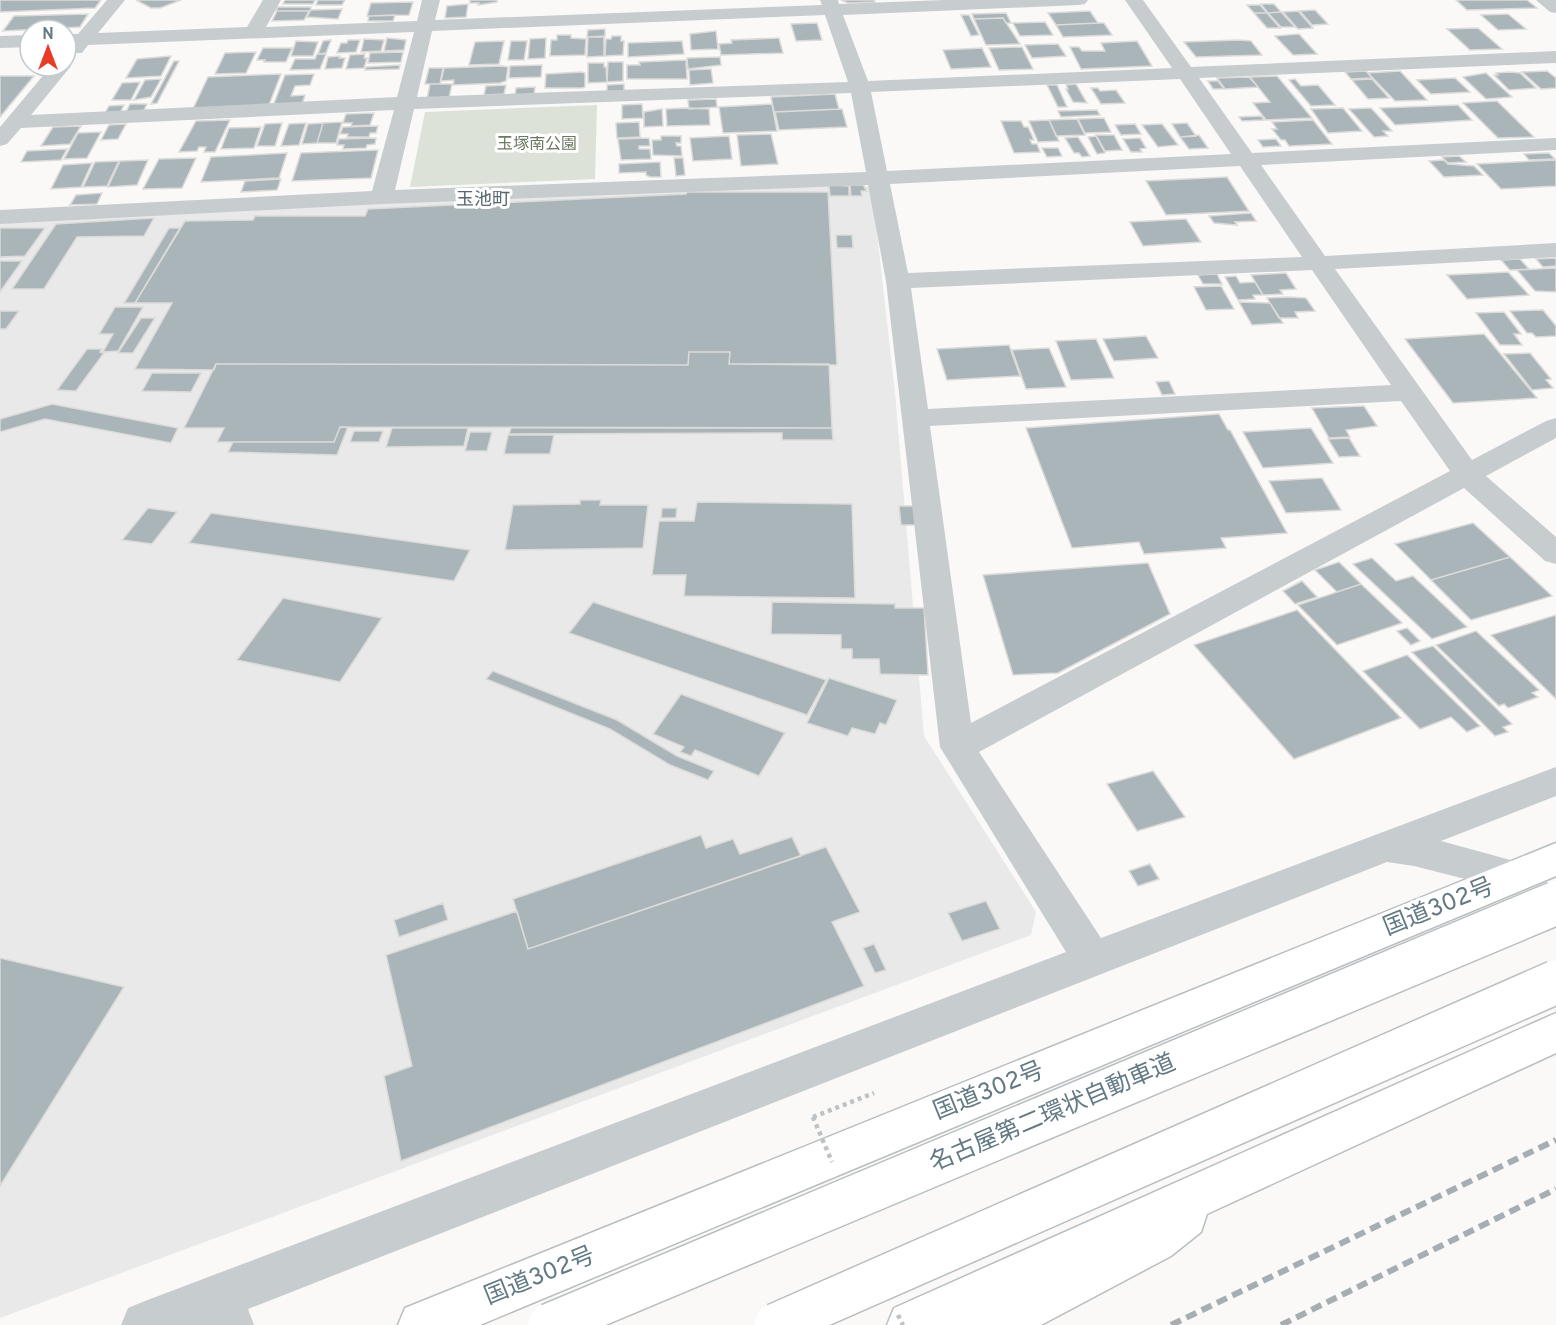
<svg xmlns="http://www.w3.org/2000/svg" width="1556" height="1325" viewBox="0 0 1556 1325" font-family="Overpass,'Noto Sans JP',sans-serif">
<style>
.built{fill:#e8e9e8}
.green{fill:#dce2d8}
.building{fill:#a9b5b9;stroke:#dcdbd9;stroke-width:1.5}
.lines{fill:none;stroke-linecap:round;stroke-linejoin:round}
.highway-casing{stroke:#b9bec0;stroke-width:3}
.path{stroke:#bec2c4;stroke-width:4.5;stroke-dasharray:4 4;stroke-linecap:butt}
.minor{fill:#c7cccf;fill-rule:evenodd}
.highway{fill:#fff;fill-rule:evenodd}
.rail{stroke:#a5aeb2;stroke-width:6;stroke-dasharray:11 6;stroke-linecap:butt}
.highway-bridge-casing{stroke:#b9bec0;stroke-width:46;stroke-linecap:butt}
.path-bridge{stroke:#bec2c4;stroke-width:4.5;stroke-dasharray:4 4;stroke-linecap:butt}
.highway-bridge{stroke:#fff;stroke-width:43}
.labels{text-anchor:middle;dominant-baseline:central;stroke-width:6;stroke-linejoin:round;paint-order:stroke}
.far-park-label{font-size:16px;fill:#6a7a63;stroke:#fff}
.far-quarter-label{font-size:18px;fill:#56676e;stroke:#fff}
.near-street-label{font-size:24px;fill:#637a84;stroke:#fff}
</style>
<rect width="100%" height="100%" fill="#faf9f7"/>
<path class="built" d="M856 181 872 189 895 393 924 736 1036 912 1031 935 0 1318V219Z"/>
<path class="green" d="M597 105 595 179 410 187 425 112Z"/>
<path class="building" d="M0 0H101L95 8 0 12Z
M136 0H181L160 8H151Z
M285 0H315L313 4H283Z
M318 0H345L342 5H316Z
M470 0H497V2L478 5 479 3H470Z
M841 0H874L875 2 848 3Z
M1456 0H1527L1537 8 1467 10Z
M413 2 409 15 367 16 371 3Z
M468 4 466 17 445 18 447 6Z
M1261 4H1274L1281 12 1268 13Z
M1247 5H1260L1267 13H1254Z
M278 7H311L310 11H276Z
M342 9 338 19 307 17 311 10Z
M1315 10 1328 24 1312 25 1300 11Z
M277 11H309L304 20 272 21Z
M1090 11 1098 23 1056 25 1048 13Z
M1298 11 1313 28 1298 29 1283 12Z
M1281 12 1295 27H1281L1268 13Z
M1006 13 1011 23H1006L1003 18 974 19 972 14Z
M1254 13H1267L1280 28H1267Z
M88 14 80 27 3 31 14 16Z
M1508 14 1526 29 1498 30 1481 15Z
M395 15 393 21H368L369 16Z
M961 15H969L979 35 971 36Z
M1003 18 1020 44 986 45 974 19Z
M1045 22 1053 35 1020 36 1013 23Z
M817 23 822 40 796 41 791 24Z
M1098 23H1104L1112 35 1063 37 1056 25Z
M1478 28 1502 49 1470 50 1447 29Z
M605 29V36L587 37 588 30Z
M716 31 718 49 691 50 690 34Z
M1299 34 1317 54 1293 55 1275 36Z
M557 35H571V38L586 39 585 55 550 56 551 40H557Z
M612 36H621V41H624L623 55 605 56 606 39H611Z
M588 37H604V56L587 57Z
M387 38 406 40 404 50 384 51Z
M546 38 545 58 528 59 530 39Z
M779 38 783 53 721 55 719 44 732 43 731 40Z
M364 39 384 40 381 51 361 52Z
M331 40 326 53 318 54 323 41Z
M348 40H360L356 52 337 53 341 43H347Z
M1238 40 1251 41 1262 55 1196 57 1184 42Z
M296 41 318 42 313 56H291Z
M504 41 499 64 469 65 475 42Z
M511 41H527L524 60H508Z
M682 41 684 54 628 57V43Z
M1137 41 1152 66 1081 69 1070 47H1079L1082 51H1105L1101 43Z
M1058 44 1066 56 1032 58 1025 45Z
M1022 47 1033 69 999 70 989 48Z
M263 48H292L286 62H264L265 60H257Z
M982 48 991 67 951 69 943 50Z
M256 52 246 73 215 74 225 53Z
M403 52 401 62 368 63 370 53Z
M317 54H326L320 69 290 70 295 59H315Z
M365 54 364 58H367L364 68 346 69 350 55Z
M171 56 161 76 126 78 137 59Z
M340 56 339 58H345L342 68 325 69 328 57Z
M720 57 721 65 688 69 687 58Z
M686 60 687 79H627V65H640L639 62Z
M174 61H179L157 103 151 104Z
M608 62H623V81L607 82Z
M588 63H604V67H606L607 82 588 83Z
M400 65 399 69 365 70 366 67Z
M542 65 541 77 509 78 510 66Z
M502 66 508 67 506 81 500 83 453 85 454 80 441 81 444 68Z
M429 68H443L440 84H425Z
M711 69 713 83 690 85 689 70Z
M1366 71 1372 78 1351 79 1345 72Z
M1400 71 1427 100 1395 101 1368 73Z
M1547 71 1556 78V88L1541 89 1522 72Z
M581 72 585 73V87L582 88H545L546 74Z
M1509 72 1520 73 1536 88 1509 90 1494 75H1498L1496 73Z
M1486 73 1512 97 1486 99 1463 77Z
M281 74 269 105 193 109 208 77Z
M314 74 310 85 295 86 291 96 305 95 302 105 273 106 285 75Z
M0 76H34L0 117Z
M1277 76 1312 118 1266 120 1253 103 1270 102 1250 77Z
M1249 77 1258 87 1225 89 1217 78Z
M1455 78 1470 92 1431 94 1417 80Z
M161 79 151 97 134 100 145 80Z
M1295 79 1301 86 1318 85 1335 105 1311 106 1289 80Z
M1372 79 1389 98 1368 99 1352 80Z
M1208 81H1218L1224 89H1213Z
M140 82 131 100H112L122 83Z
M430 84H452L449 98 427 99Z
M624 84V92H607V85Z
M1076 84 1087 103 1073 102 1066 89H1068L1066 85Z
M506 85 504 94 484 95 486 86Z
M1047 85H1057L1067 107H1058Z
M535 87 534 95 515 96 516 88Z
M1091 88H1098L1100 91 1116 90 1125 103 1101 104Z
M835 94 839 109 774 112 771 97Z
M716 99 717 107 689 109 688 100Z
M1497 101 1534 137 1498 138 1463 103Z
M130 104H147L143 112H126Z
M642 104 643 118 622 119V105Z
M772 104 777 131 723 133 719 107Z
M124 105 120 113H105L109 106Z
M1458 105 1472 120 1395 125 1380 108Z
M687 108 709 109 710 125 667 126 666 109Z
M1343 108 1362 131 1328 133 1311 109Z
M1371 108 1392 131H1383L1388 136 1374 137 1349 109Z
M662 109 663 126 644 127V112Z
M842 109 847 127 779 130 775 112Z
M1097 110 1100 115 1061 117 1058 111Z
M374 113 370 125 351 126 352 123H343L346 114Z
M1261 116 1264 120 1242 121 1239 117Z
M1104 118 1111 132 1085 133 1078 119Z
M1077 119 1085 135 1056 136 1049 120Z
M230 120 215 152H204L206 147H199L197 151 179 152 196 121Z
M1049 120 1059 141 1038 142 1029 121Z
M1313 120 1332 144 1289 146 1285 140H1281L1272 129H1277L1272 122Z
M1001 121H1021L1024 127H1028L1034 140H1030L1032 144H1037L1040 152 1014 153Z
M342 122 336 143H317L323 123Z
M639 122 640 137 617 138 616 123Z
M282 123 275 146H257L265 124Z
M306 123 299 145 281 146 289 124Z
M323 123 317 143 302 144 308 124Z
M1187 123 1196 136 1180 137 1172 124Z
M126 124 118 139 101 140 109 125Z
M1135 124 1141 134 1121 135 1115 125Z
M1162 124 1178 145 1158 147 1142 125Z
M81 126 70 144 41 146 53 127Z
M378 126 376 133H370L369 137H347L348 134H340L343 127Z
M261 127 254 148 221 149 229 128Z
M101 132 87 158 64 159 78 133Z
M771 134 778 164 741 166 737 135Z
M1096 135H1114L1122 150 1105 151Z
M1199 135 1208 148 1189 149 1180 137Z
M661 136H681V143H676L677 146H681L682 156 653 155 652 140H661Z
M729 136 732 159 693 161 690 138Z
M1096 136 1105 153 1097 154 1088 137Z
M1078 137 1090 156 1082 157 1079 153H1074L1065 138Z
M376 138 375 144 367 145 366 148 343 149 344 145H337L339 139Z
M649 138 650 146H639V149H650L651 159 621 160 618 139Z
M1140 138 1146 148 1140 149 1142 152H1131L1123 139Z
M1276 139 1281 146 1263 147 1258 140Z
M1042 148H1058L1062 156 1047 157Z
M67 149 61 160 21 162 27 151Z
M378 150 371 178 292 181 301 153Z
M287 153 279 178 201 182 211 157Z
M1549 153 1555 159 1529 160 1524 154Z
M1459 156 1466 162 1448 163 1442 157Z
M196 158 182 188 143 189 159 159Z
M674 158H683L685 175 676 176Z
M148 160 137 185 108 187 120 161Z
M1444 160 1448 164 1474 166 1483 175 1444 177 1429 161Z
M1556 160V186L1501 189 1477 164Z
M119 161 107 186 83 187 95 162Z
M660 162 661 177H650L646 175V172L619 173V164Z
M92 163 81 187 51 189 63 165Z
M1227 177 1249 211 1166 215 1146 181Z
M281 179 277 190 241 192 245 181Z
M829 185 849 186V196H830Z
M850 185H863L867 191H861L862 196H851Z
M687 192H828L837 365 729 364 730 352H689L688 365 216 364 214 370 135 369 172 303H135L185 221 253 220 255 216H365L368 209 686 194Z
M102 193 97 204 70 205 76 195Z
M1251 213 1256 221 1235 222 1237 225 1214 223 1209 216Z
M154 218 144 236 77 237 44 289H12L56 224Z
M1186 219 1201 242 1143 246 1130 222Z
M0 228H45L25 256 0 257Z
M169 228H180L135 303H124Z
M836 235H852L853 248H837Z
M1556 258V266L1543 267 1536 259Z
M1520 259 1529 269 1510 270 1501 260Z
M0 261H22L0 292Z
M1556 268V292L1535 291 1517 270Z
M1508 272 1529 295 1467 299 1447 275Z
M1286 273 1296 289 1280 290 1283 294 1263 295 1251 275Z
M1217 274 1222 284H1203L1198 275Z
M1236 276 1240 283 1255 282 1263 295H1253L1255 299 1238 300 1225 277Z
M1221 286 1234 309 1206 310 1194 287Z
M1288 297 1306 298 1315 311 1295 312 1298 318H1279L1267 298Z
M1239 302 1270 303 1283 323 1252 325Z
M115 307H143L118 351 103 352 113 334H99Z
M1543 310 1556 326V336L1536 337 1532 333H1527L1510 311Z
M0 311H19L6 329H0Z
M1504 312 1521 334H1514L1522 345H1500L1476 313Z
M141 318H155L133 353H118Z
M1484 334 1537 398 1453 403 1405 339Z
M1146 336 1158 358 1114 361 1103 339Z
M1096 339 1114 378 1071 380 1056 341Z
M1009 345 1020 376 947 380 937 349Z
M1049 348 1066 387 1026 389 1012 350Z
M87 349H102L100 352 104 353 76 391 57 390Z
M689 352H730L729 364H829L832 428 340 427 334 442H217L224 428H184L216 364 688 365Z
M1530 353 1551 379 1546 380 1553 388 1532 390 1504 354Z
M152 373H201L191 392 142 391Z
M1169 381 1175 394 1162 395 1156 382Z
M52 404 178 428 171 443 45 419 0 432V419Z
M1364 406 1377 426 1346 430 1350 437 1329 438 1312 408Z
M1219 414 1228 430H1230L1287 533 1221 538 1226 548 1144 554 1139 542 1072 548 1026 428Z
M340 427H348L337 455 228 452 233 442H334Z
M392 428H468L464 446 386 447Z
M511 428H832L833 440H782V433L509 434Z
M1311 428 1333 463 1263 468 1243 432Z
M354 431H383L379 442H350Z
M470 432H492L487 451H465Z
M508 435H554L550 454H504Z
M1349 438 1360 456 1339 457 1328 439Z
M1322 478 1341 510 1286 513 1269 481Z
M580 500H601L600 505H648L643 548 505 550 513 505 580 504Z
M697 502 852 504 855 598 684 596 686 575H652L659 521H694Z
M899 506H915L918 525H901Z
M148 508 177 512 152 544 122 540Z
M662 508H677L676 518H661Z
M211 513 470 550 454 581 189 543Z
M1473 523 1510 557 1431 580 1395 544Z
M1510 557 1552 596 1471 620 1431 580Z
M1372 558 1396 581 1413 576 1467 627 1432 639 1353 564Z
M1339 562 1361 584 1337 592 1315 570Z
M1148 563 1170 614 1058 673 1013 675 983 575Z
M1302 581 1317 597 1295 604 1283 591Z
M1361 584 1402 623 1337 645 1298 605Z
M283 598 382 618 340 682 237 660Z
M593 602 826 680 807 715 569 633Z
M772 602 895 604V608H924L928 675 880 674 879 659H852V649H841V635L771 634Z
M1297 610 1401 718 1294 759 1194 645Z
M1556 615V699L1491 635Z
M1407 628 1420 641 1411 645 1397 631Z
M1476 631 1539 690 1532 693 1538 697 1508 708 1504 704 1499 706 1436 645Z
M1433 646 1512 724 1503 727 1508 732 1495 736 1412 652Z
M1407 655 1480 726 1467 732 1451 717 1420 729 1363 671Z
M493 671 617 720 677 756 714 771 708 780 670 765 610 729 486 679Z
M829 678 897 700 886 725 880 723 875 734 852 728 848 736 807 723Z
M681 694 785 733 759 776 695 750 691 756 680 752 684 747 653 734Z
M1153 771 1185 817 1137 831 1107 784Z
M701 835 706 848 733 839 740 854 792 837 801 856 528 949 513 899Z
M826 847 860 912 832 922 864 986 401 1161 384 1076 412 1066 386 955 517 911 528 949Z
M1150 864 1159 879 1138 886 1129 871Z
M986 901 1000 929 962 941 948 913Z
M443 903 448 920 399 937 394 920Z
M874 944 886 970 875 973 863 948Z
M0 958 124 987 0 1186Z"/>
<g class="lines">
<g class="highway-casing">
<path id="highway" d="M1556 843V876L480 1325H398L405 1308Z
M1556 1013V1053L1207 1214 1201 1232 1171 1256 1041 1325H887L894 1308Z"/>
</g>
<path class="path" d="M813 1117 874 1093"/>
<path class="minor" d="M107 0H125L98 33 247 27 263 0H281L266 27 417 21 422 0H440L435 20 822 5 820 0H838L839 4 944 0H1088L1085 4 1079 5 843 15 868 81 1172 68 1125 0H1143L1191 67 1556 51V63L1199 78 1252 153 1556 138V150L1261 165 1325 256 1556 243V257L1335 269 1472 460 1546 421 1556 418V438L1486 476 1556 537V564L1545 561 1464 488 979 752 1101 938 1556 767V796L1441 841 1529 865 1535 876 1529 887 1516 892 1414 866 1387 862 248 1309 254 1325H121L128 1308 145 1301 1066 952 940 747 886 281 868 185 382 204 0 224V210L372 191 394 110 21 128 7 144 0 146V127L51 66H66V61L71 66 31 115 397 97 414 32 88 45 82 53H68L66 50 68 46H66V34H78ZM825 15 848 82 417 97 432 31ZM1180 79 1231 154 887 171 871 92ZM851 93 866 172 395 190 414 109ZM1240 166 1302 257 908 273 890 184ZM1312 270 1391 385 928 409 911 288ZM1401 401 1450 471 971 723 930 426Z
M1536 0H1556V13L1550 12Z
M30 35V47L0 48V36Z"/>
<use href="#highway" class="highway"/>
<path class="rail" d="M1171 1325 1556 1140
M1281 1325 1556 1189"/>
<g class="highway-bridge-casing">
<path id="highway-bridge" d="M550 1325 1556 903
M776 1325 1556 982"/>
</g>
<path class="path-bridge" d="M813 1117 832 1162
M898 1315 903 1325"/>
<use href="#highway-bridge" class="highway-bridge"/>
</g>
<g class="labels">
<g class="far-park-label">
<text x="537" y="145">玉塚南公園</text>
</g>
<g class="far-quarter-label">
<text x="483" y="200">玉池町</text>
</g>
<g class="near-street-label">
<text transform="translate(1439 908) rotate(-22)">国道302号</text>
<text transform="translate(989 1092) rotate(-22)">国道302号</text>
<text transform="translate(1053 1114) rotate(-23)">名古屋第二環状自動車道</text>
<text transform="translate(540 1277) rotate(-22)">国道302号</text>
</g>
</g>
<g transform="translate(48 48)"><circle r="28" fill="#ffffff" stroke="#c1cace" stroke-width="1.5"/>
<path d="M0-4.5L10 22L0 15L-10 22Z" fill="#ea3b27"/>
<text y="-9" font-size="16" font-weight="bold" text-anchor="middle" fill="#637a84">N</text>
</g>
</svg>
